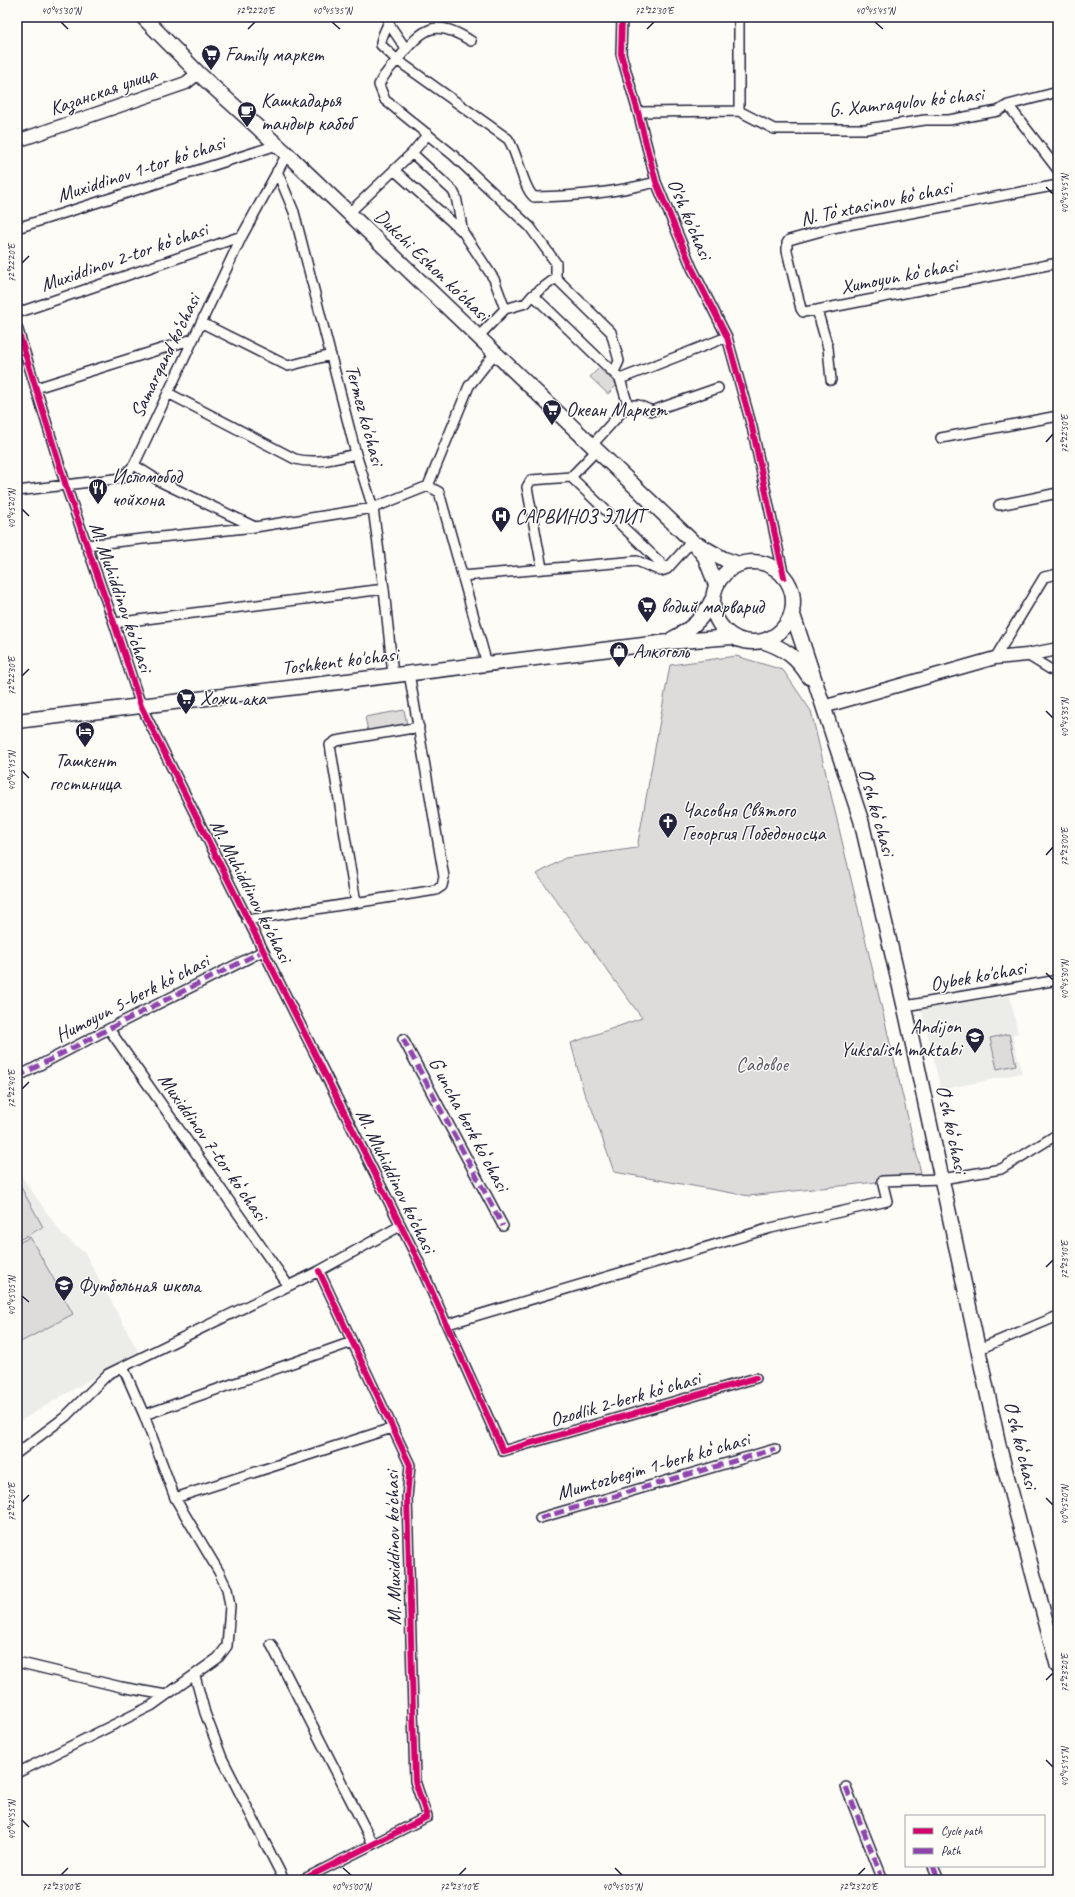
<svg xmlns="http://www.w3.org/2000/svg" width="1075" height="1897" viewBox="0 0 1075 1897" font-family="Caveat,sans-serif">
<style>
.built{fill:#ecece9}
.green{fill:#dddcdb;stroke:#807f8b}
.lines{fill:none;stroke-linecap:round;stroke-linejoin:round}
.street-casing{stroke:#22223b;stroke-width:12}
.secondary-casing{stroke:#22223b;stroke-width:15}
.primary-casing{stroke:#22223b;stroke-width:17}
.street{stroke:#fdfcf7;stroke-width:9}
.secondary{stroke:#fdfcf7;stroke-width:12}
.primary{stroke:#fdfcf7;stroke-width:14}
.quiet{stroke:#8e44ad;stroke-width:5;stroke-dasharray:10 5;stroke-linecap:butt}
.cycleway-casing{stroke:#fdfcf7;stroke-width:8}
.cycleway{stroke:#d6006c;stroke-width:6}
.ticks{fill:none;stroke:#22223b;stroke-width:1.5}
.labels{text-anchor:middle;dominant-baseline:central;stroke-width:3;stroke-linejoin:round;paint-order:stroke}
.poi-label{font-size:20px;fill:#22223b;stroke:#fdfcf7;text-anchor:start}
.street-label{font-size:20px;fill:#22223b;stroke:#fdfcf7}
.park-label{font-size:20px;fill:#5a5a6b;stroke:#fdfcf7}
.neatline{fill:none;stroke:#22223b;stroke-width:1.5}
.ticks-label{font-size:10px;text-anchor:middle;fill:#22223b}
</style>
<rect width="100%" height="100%" fill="#fdfcf7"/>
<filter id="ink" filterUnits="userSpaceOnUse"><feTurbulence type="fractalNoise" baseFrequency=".025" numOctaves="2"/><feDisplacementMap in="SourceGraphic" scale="8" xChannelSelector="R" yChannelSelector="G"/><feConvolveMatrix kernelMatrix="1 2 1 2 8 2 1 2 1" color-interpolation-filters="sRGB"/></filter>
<g filter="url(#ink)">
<path class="built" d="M1010 996 1018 1033 1012 1035 1022 1073 941 1090 921 1008Z
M17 1170 62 1234 85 1253 138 1351 17 1423Z"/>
<path class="green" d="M599 368 617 385 608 394 590 377Z
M736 656 783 670 811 711 922 1177 749 1196 614 1172 592 1109 584 1093 571 1043 642 1018 537 874 565 858 637 848 670 665Z
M404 710 407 724 368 731 365 717Z
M1009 1034 1016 1065 997 1069 990 1038Z
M17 1180 43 1227 17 1241Z
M30 1237 73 1314 17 1344V1244Z"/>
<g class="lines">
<g class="street-casing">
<path id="street" d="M390 17C389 26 380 36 381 45L397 60 508 139C518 153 523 189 534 197 578 196 613 193 656 182
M622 17 621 54 638 112 656 182 692 268 727 337 752 427 784 577
M389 24 406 49
M471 41C435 18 424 27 399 58 392 66 383 75 379 85L385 100 453 155 530 227 556 263V278L533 295 526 303 505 309 478 337
M1008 105 1058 170
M739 111V17
M638 112 739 111 774 129H866L925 120H949L998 111 1008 105 1058 92
M412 153 453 191 456 197 463 232
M394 170 463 232 494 279 505 309
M277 171 294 212 356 454 373 508 384 589 393 675
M349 213 412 153 428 134
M17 228 277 145
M556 278 611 332 619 361 614 372
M533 295 620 379 628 405 592 445
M817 310 803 312 801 309 787 251V243L789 240 832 228 1058 185
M17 313 242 236
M202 323 288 366 331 355
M17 327 66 486 114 623 141 706 417 1258 503 1451 756 1378
M620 379 727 337
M831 380 828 348 817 310 1058 263
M36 388 193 339
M168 393 295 459C316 464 335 459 356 454
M628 405H638L652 411 718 388
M941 438 1058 416
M134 465 161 482 255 527
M571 477 667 569
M428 486 469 386 495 353
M17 491 122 478 134 465 242 236 287 154
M999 505 1058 493
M86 545 255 527 373 508 428 486 439 492 487 664
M542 568 527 487 531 480 571 477 597 450
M462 576 637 561 661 571 667 569 692 541
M114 623 384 589
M1027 655 1058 674
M995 658 1044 577 1058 574
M356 903 330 745 336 741 419 727
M247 920 436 890 442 886 444 877 409 673
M905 1006 1058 980
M109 1029 288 1285
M403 1039 503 1226
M17 1077 120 1023 263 951
M448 1324 771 1228 887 1201 882 1181 942 1179 1001 1169 1058 1134
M979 1349 1058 1316
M144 1415 352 1342
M17 1453 65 1417 108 1374 319 1271 400 1226
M175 1498 392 1428
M540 1518 775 1449
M271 1644 373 1844
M17 1662 121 1687 166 1695
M195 1676 205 1713 222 1758 284 1880
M17 1773 151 1706 218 1658 227 1646 230 1606 227 1589 219 1572 175 1498 144 1415 123 1367
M846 1787 883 1880
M933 1866 939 1880
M302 1880 427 1817 415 1781 407 1497 410 1465 319 1271"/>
</g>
<g class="secondary-casing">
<path id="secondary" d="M17 141 186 83 198 73
M823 707 995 658 1027 655 1058 649"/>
</g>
<g class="primary-casing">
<path id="primary" d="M143 17 198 73 287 154 693 542 705 557 716 585
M699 545 724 559 739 564
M713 602a40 40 0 1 1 80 0a40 40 0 1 1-80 0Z
M792 612 861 820 907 1017 999 1447 1058 1667
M672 639C690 630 703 619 712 600
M762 641C784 648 797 657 809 677
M17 721 668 642 732 637"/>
</g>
<use href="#street" class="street"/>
<use href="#secondary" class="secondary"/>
<use href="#primary" class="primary"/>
<path class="quiet" d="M403 1039 503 1226
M17 1077 120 1023 263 951
M540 1518 775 1449
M846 1787 883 1880
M933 1866 939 1880"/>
<g class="cycleway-casing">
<path id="cycleway" d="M622 17 621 54 638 112 656 182 692 268 727 337 752 427 784 577
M17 327 66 486 114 623 141 706 417 1258 503 1451 756 1378
M302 1880 427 1817 415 1781 407 1497 410 1465 319 1271"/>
</g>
<use href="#cycleway" class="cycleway"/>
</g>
</g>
<path class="ticks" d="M61 22 68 29M332 22 340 29M875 22 883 29M248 29 255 22M647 29 654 22M1046 187 1053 194M22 263 29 256M1046 442 1053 434M22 509 29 516M22 676 29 669M1046 711 1053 718M22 771 29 778M1046 855 1053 847M1046 973 1053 980M22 1089 29 1082M1046 1267 1053 1260M22 1296 29 1302M1046 1498 1053 1505M22 1502 29 1495M1046 1680 1053 1673M1046 1760 1053 1767M22 1820 29 1827M343 1868 351 1875M615 1868 622 1875M61 1875 68 1868M459 1875 466 1868M858 1875 865 1868"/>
<defs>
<g id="supermarket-pin" transform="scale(1)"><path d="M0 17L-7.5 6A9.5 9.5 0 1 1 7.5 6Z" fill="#22223b" stroke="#fdfcf7"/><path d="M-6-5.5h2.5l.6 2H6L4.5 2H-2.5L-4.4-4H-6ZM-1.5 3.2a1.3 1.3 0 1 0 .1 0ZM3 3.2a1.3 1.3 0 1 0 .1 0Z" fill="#fff"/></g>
<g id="cafe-pin" transform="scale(1)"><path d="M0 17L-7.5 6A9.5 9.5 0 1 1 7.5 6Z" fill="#22223b" stroke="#fdfcf7"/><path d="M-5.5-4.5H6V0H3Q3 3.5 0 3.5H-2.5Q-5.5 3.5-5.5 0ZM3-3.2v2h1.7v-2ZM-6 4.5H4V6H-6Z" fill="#fff"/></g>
<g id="restaurant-pin" transform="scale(1)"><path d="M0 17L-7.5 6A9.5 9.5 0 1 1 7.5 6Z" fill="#22223b" stroke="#fdfcf7"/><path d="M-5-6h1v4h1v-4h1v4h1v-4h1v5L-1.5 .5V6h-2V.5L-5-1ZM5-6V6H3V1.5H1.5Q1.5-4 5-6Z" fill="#fff"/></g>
<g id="hospital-pin" transform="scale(1)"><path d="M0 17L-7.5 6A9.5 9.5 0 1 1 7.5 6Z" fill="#22223b" stroke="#fdfcf7"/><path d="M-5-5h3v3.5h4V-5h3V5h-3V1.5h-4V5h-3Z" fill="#fff"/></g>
<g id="shop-pin" transform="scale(1)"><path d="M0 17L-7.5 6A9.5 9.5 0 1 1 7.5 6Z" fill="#22223b" stroke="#fdfcf7"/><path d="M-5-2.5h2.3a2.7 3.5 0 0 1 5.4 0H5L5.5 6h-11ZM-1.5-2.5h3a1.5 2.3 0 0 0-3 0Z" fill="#fff"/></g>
<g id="hotel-pin" transform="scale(1)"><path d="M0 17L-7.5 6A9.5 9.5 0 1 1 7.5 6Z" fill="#22223b" stroke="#fdfcf7"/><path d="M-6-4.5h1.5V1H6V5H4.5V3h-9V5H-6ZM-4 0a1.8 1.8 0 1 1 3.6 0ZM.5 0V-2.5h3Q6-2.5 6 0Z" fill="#fff"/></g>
<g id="church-pin" transform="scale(1)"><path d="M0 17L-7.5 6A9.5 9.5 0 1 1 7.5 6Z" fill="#22223b" stroke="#fdfcf7"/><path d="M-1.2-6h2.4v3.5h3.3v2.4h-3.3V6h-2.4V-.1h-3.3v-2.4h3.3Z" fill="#fff"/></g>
<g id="school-pin" transform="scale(1)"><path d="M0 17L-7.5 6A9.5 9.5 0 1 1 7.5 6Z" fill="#22223b" stroke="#fdfcf7"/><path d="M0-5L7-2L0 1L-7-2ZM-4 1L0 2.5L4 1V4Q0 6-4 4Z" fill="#fff"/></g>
</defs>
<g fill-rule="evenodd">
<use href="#supermarket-pin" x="211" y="54"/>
<use href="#cafe-pin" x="247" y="111"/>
<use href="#supermarket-pin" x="552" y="409"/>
<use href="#restaurant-pin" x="98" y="488"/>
<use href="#hospital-pin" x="501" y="516"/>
<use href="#supermarket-pin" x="647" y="606"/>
<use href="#shop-pin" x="619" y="651"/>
<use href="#supermarket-pin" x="186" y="698"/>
<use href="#hotel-pin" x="85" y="731"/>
<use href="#church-pin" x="668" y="822"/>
<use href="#school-pin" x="975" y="1037"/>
<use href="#school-pin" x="64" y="1285"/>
</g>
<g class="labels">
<g class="poi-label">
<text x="225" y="54">Family маркет</text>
<text x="261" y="100">Кашкадарья<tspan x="261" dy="23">тандыр кабоб</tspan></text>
<text x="566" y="409">Океан Маркет</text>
<text x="112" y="476">Исломобод<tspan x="112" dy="23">чойхона</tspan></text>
<text x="515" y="516">САРВИНОЗ ЭЛИТ</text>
<text x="661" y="606">водий марварид</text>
<text x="633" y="651">Алкоголь</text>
<text x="200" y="698">Хожи ака</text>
<text x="85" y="760" text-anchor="middle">Ташкент<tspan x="85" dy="23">гостиница</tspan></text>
<text x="682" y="810">Часовня Святого<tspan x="682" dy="23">Геооргия Победоносца</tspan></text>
<text x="961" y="1026" text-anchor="end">Andijon<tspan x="961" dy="23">Yuksalish maktabi</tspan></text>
<text x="78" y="1285">Футбольная школа</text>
</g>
<g class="street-label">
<text transform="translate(103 91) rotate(-19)">Казанская улица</text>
<text transform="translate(906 102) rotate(-6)">G. Xamraqulov koʻchasi</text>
<text transform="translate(141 169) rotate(-18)">Muxiddinov 1-tor koʻchasi</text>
<text transform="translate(876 203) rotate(-12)">N. Toʻxtasinov koʻchasi</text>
<text transform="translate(690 219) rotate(67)">O'sh ko'chasi</text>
<text transform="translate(124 257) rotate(-19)">Muxiddinov 2-tor koʻchasi</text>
<text transform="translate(432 265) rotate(44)">Dukchi Eshon ko'chasi</text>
<text transform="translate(899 276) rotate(-11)">Xumoyun koʻchasi</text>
<text transform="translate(165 356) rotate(-64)">Samarqand ko‘chasi</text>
<text transform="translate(365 415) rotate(75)">Termez ko'chasi</text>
<text transform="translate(121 597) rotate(71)">M. Muhiddinov ko'chasi</text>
<text transform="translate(340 661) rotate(-7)">Toshkent ko'chasi</text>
<text transform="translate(877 812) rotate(74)">Oʻsh koʻchasi</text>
<text transform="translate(251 891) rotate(63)">M. Muhiddinov ko'chasi</text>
<text transform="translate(978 976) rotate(-10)">Oybek ko'chasi</text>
<text transform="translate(132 998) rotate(-27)">Humoyun 5-berk koʻchasi</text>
<text transform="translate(469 1124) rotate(62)">Gʻuncha berk koʻchasi</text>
<text transform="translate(952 1129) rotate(78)">Oʻsh koʻchasi</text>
<text transform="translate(213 1147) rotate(55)">Muxiddinov 7-tor koʻchasi</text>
<text transform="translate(396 1181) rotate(64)">M. Muhiddinov ko'chasi</text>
<text transform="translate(625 1399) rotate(-16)">Ozodlik 2-berk koʻchasi</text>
<text transform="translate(1021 1445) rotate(76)">Oʻsh koʻchasi</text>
<text transform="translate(653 1466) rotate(-16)">Mumtozbegim 1-berk koʻchasi</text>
<text transform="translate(393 1548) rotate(-91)">M. Muxiddinov ko'chasi</text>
</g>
<g class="park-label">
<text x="762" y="1064">Садовое</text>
</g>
</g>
<rect width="1075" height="1897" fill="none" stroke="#fdfcf7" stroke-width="44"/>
<rect x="905" y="1815" width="140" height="52" fill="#fdfcf7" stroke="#a5a5ac"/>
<rect x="913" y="1828" width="20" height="6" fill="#d6006c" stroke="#a5a5ac"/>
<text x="941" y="1835" font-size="12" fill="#22223b">Cycle path</text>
<rect x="913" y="1848" width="20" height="6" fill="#8e44ad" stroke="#a5a5ac"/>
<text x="941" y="1855" font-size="12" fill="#22223b">Path</text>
<rect x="22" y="22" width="1031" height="1853" class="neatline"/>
<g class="ticks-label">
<text x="61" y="14">40°45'30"N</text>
<text x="255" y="14">72°22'20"E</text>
<text x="332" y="14">40°45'35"N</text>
<text x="654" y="14">72°22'30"E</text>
<text x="875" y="14">40°45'45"N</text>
<text transform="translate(1064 194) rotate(-90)" y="4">40°45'45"N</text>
<text transform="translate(11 263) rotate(-90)" y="4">72°22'20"E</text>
<text transform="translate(1064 434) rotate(-90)" y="4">72°22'50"E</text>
<text transform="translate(11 509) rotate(-90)" y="4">40°45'20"N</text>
<text transform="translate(11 676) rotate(-90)" y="4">72°22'30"E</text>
<text transform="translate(1064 718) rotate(-90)" y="4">40°45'35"N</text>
<text transform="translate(11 771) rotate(-90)" y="4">40°45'15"N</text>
<text transform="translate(1064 847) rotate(-90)" y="4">72°23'00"E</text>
<text transform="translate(1064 980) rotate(-90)" y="4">40°45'30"N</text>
<text transform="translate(11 1089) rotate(-90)" y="4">72°22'40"E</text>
<text transform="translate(1064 1260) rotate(-90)" y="4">72°23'10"E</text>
<text transform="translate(11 1296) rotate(-90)" y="4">40°45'05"N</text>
<text transform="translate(11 1502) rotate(-90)" y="4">72°22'50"E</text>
<text transform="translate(1064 1505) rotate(-90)" y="4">40°45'20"N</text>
<text transform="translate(1064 1673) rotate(-90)" y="4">72°23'20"E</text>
<text transform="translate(1064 1767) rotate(-90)" y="4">40°45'15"N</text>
<text transform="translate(11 1820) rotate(-90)" y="4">40°44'55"N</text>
<text x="61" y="1890">72°23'00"E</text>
<text x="351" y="1890">40°45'00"N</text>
<text x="459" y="1890">72°23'10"E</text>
<text x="622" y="1890">40°45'05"N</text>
<text x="858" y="1890">72°23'20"E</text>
</g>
</svg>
